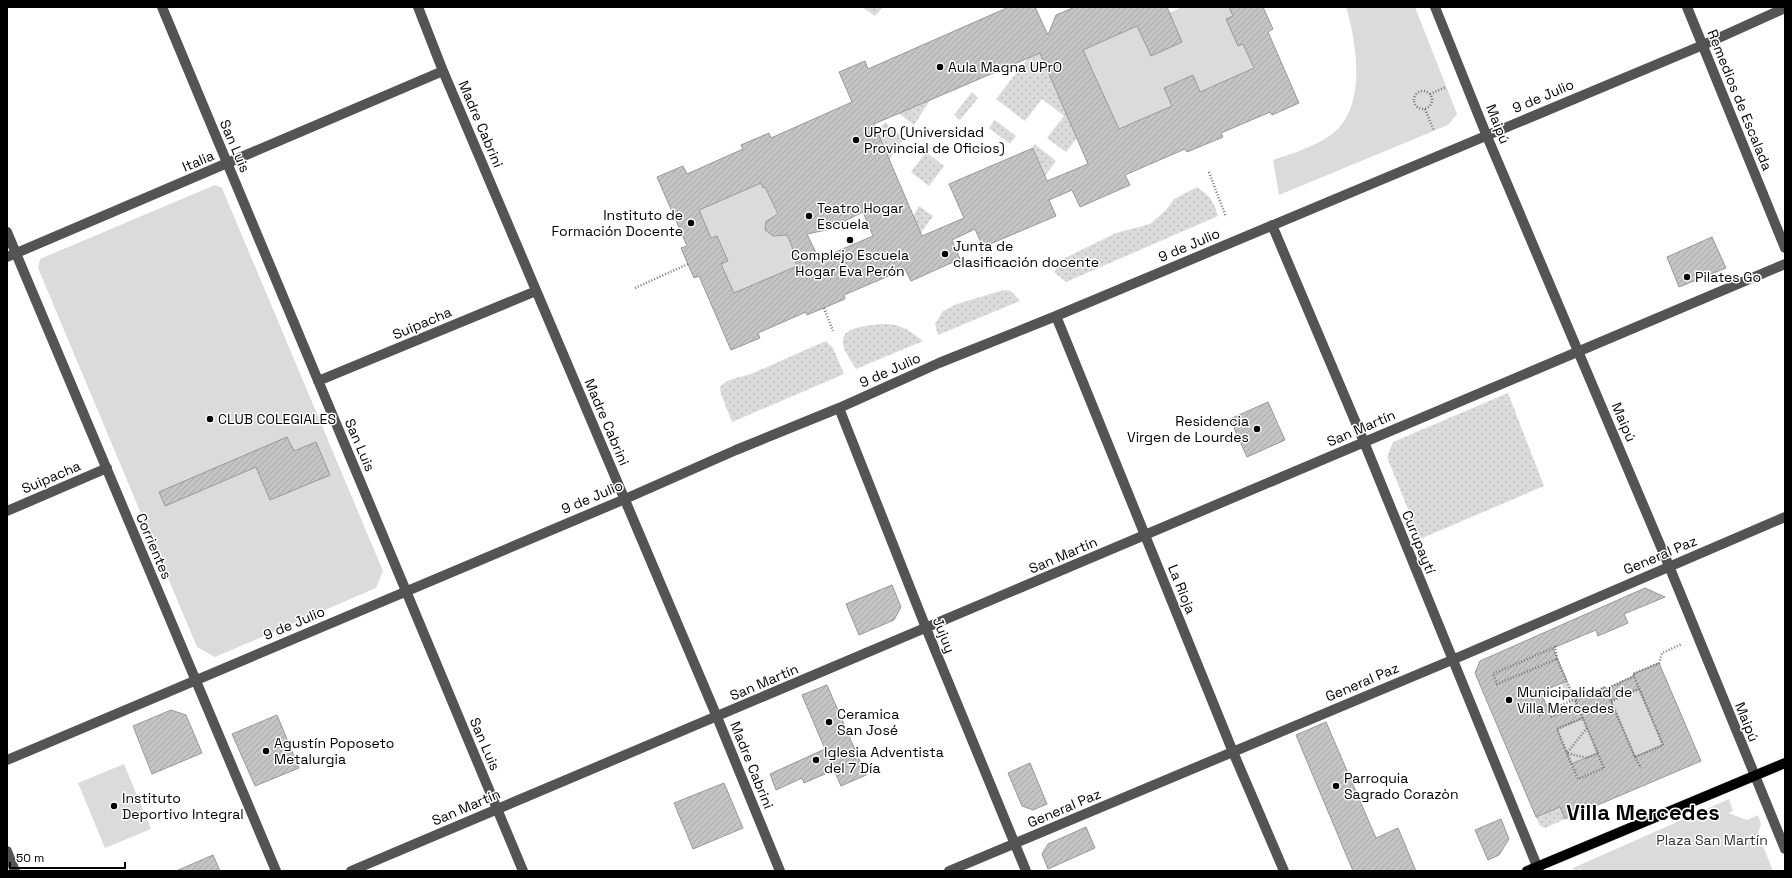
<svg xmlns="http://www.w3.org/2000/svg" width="1792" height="878" viewBox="0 0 1792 878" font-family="'Space Grotesk',sans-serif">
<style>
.grass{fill:url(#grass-dots)}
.green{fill:#dbdbdb}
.building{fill:url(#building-hatch);stroke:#989898;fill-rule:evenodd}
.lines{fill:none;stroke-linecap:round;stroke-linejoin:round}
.major-casing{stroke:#dbdbdb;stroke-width:11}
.path{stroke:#767676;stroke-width:2.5;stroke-dasharray:1 2;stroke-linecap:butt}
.minor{stroke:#545454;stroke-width:10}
.major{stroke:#000;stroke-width:10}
.poi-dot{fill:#000;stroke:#fff;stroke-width:1.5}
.labels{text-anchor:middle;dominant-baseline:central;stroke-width:3;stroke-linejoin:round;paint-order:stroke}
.poi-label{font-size:14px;fill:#000;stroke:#fff;text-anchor:start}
.street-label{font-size:14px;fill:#000;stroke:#fff}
.park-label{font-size:14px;fill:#323232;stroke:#fff}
.town-label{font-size:22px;font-weight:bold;fill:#000;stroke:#fff}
</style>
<defs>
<pattern id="grass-dots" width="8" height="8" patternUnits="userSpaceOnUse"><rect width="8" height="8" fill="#dbdbdb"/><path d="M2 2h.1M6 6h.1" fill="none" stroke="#bababa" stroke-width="1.8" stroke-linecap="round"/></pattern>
<pattern id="building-hatch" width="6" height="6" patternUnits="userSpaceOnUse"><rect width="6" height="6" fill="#c4c4c4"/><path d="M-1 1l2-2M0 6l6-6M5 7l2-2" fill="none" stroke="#a7a7a7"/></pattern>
</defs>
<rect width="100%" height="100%" fill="#fff"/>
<path class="grass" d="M862 7H883L875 16Z
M1040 53 1077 138 1066 152 1047 138 1064 116 1042 99 1025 121 996 99 1028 58Z
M972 92 978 98 960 120 954 115Z
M931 99 914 125 898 113Z
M995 120 1016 136 1010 144 989 128Z
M885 122 904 138 889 160 877 132Z
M1035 144 1056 161 1045 176 1034 148 1032 149Z
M926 152 944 166 929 186 911 172Z
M1197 187C1211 197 1213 200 1218 216L1066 282 1054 272 1063 259 1116 233 1150 224 1166 210 1174 199Z
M919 206 933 216 921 233 913 216Z
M1004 290 1011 291 1020 301 938 335 935 324 943 311 957 304Z
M880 324C900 323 908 329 923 341L856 369C852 362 844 352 843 344 840 326 869 326 880 324Z
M826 341 833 348 844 374 732 422 721 394 720 387C729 377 740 378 751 374 776 363 801 352 826 341Z
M1508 393 1544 486 1420 539 1387 457 1393 442Z
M1560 807 1565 819 1545 828 1540 826 1536 817Z"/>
<path class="green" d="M1182 7H1229L1233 16 1226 19 1238 46 1243 44 1254 68 1200 92 1193 75 1172 106 1119 129 1083 50 1137 26 1151 56 1182 42 1169 13Z
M1346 7H1415L1457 114 1448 125 1279 195 1273 160C1293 153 1315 147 1332 134 1367 108 1357 43 1346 7Z
M761 183 765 187 779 217 775 216 768 218C762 225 766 233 773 236H779L784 229 798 261 795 262 797 266 734 293 721 264 728 260 717 236 711 238 699 210Z
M215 185 222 188 383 571 376 588 215 657 197 647 38 268 40 259Z
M1567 681 1598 753 1578 779 1557 729 1577 720 1561 683Z
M1639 689 1663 745 1635 757 1611 701Z
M124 764 151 829 105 848 78 783Z
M1729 799 1733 811 1728 813 1747 820 1758 815 1761 824 1758 834 1773 871H1581L1580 869 1575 871 1573 868Z"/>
<path class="building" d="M1009 7H1035L1048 35 1056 15 1075 7H1167L1182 42 1151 56 1137 26 1083 50 1119 129 1172 106 1164 88 1193 75 1200 92 1254 68 1243 44 1238 46 1226 19 1233 16 1229 7H1263L1273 29 1268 32 1299 103 1272 115 1270 112 1221 133 1223 137 1187 152 1185 149 1125 175 1130 185 1080 207 1072 190 1049 200 1056 216 983 247 975 229 952 240 960 259 911 281 905 269 844 295 845 299 807 315 806 312 758 333 760 338 731 350 699 276 694 278 681 248 687 246 657 177 683 166 687 174 743 149 741 145 769 133 771 138 852 102 839 72 865 61 868 69ZM1040 53 1088 164 1047 181 1033 148 949 184 964 218 922 236 874 124ZM761 183 763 188 765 187 778 214 766 221 765 230 773 236 787 235 798 261 795 262 797 266 734 293 721 264 728 261 717 236 711 238 699 210ZM863 212 873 236 819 259 807 234 826 230Z
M1712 237 1726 268 1679 287 1667 257Z
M1268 402 1285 440 1247 457 1230 419Z
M287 437 294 451 316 442 330 475 270 500 256 467 165 506 159 492Z
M892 585 901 607 894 620 859 635 846 604Z
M1645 588 1665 597 1624 614 1628 623 1598 636 1596 630 1553 648 1567 681 1541 692 1551 717 1577 705 1575 700 1605 687 1606 689 1634 676 1633 674 1659 663 1701 761 1565 819 1560 807 1536 817 1475 673 1480 661ZM1639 689 1663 745 1635 757 1611 701ZM1583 718 1598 753 1571 764 1557 729Z
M827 685 866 775 841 786 834 770 804 783 802 778 776 790 770 774 825 749 802 695Z
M171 710 186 715 202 753 152 774 133 726Z
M277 715 299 768 255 786 232 734Z
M1326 722 1376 838 1398 828 1416 871H1353L1296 735Z
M1030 763 1047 804 1033 810 1022 806 1008 773Z
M724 783 743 828 693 849 674 803Z
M1501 819 1509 839 1499 855 1488 860 1475 830Z
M1086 827 1095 848 1048 869 1042 854 1048 844Z
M213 855 220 871H176Z"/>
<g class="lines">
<g class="major-casing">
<path id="major" d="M1527 871 1785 763"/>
</g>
<path class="path" d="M1414 100a9 9 0 1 1 18 0a9 9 0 1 1-18 0Z
M1430 94 1446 87
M1425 109 1434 131
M1209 172 1226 217
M635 288 688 264
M824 308 833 331
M1557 659 1555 647 1493 674 1497 684 1557 659 1575 700
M1606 689 1634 676
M1611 701 1639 689
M1539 715 1575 699
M1551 717 1577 705
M1583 718 1557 729 1578 779 1604 768 1575 700 1605 687 1635 757 1663 745 1633 674 1659 663 1662 653 1682 644
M1587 728 1567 753 1587 758 1598 753
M1635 757 1641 768"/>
<path class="minor" d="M162 7 523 871
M418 7 443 71 717 717 780 871
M1435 7 1486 134 1669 566 1785 849
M1687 7 1785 248
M1272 225 1364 442 1539 871
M7 232 276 871
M7 257 443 71
M1056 316 1233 752 1284 871
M318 381 536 291
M839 408 926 628 1026 871
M7 511 107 468
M7 760 625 499 736 450 839 408 939 363 1056 316 1703 45 1785 8
M7 851 15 871
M351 871 1785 264
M949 871 1452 660 1785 517"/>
<use href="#major" class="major"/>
</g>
<g class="poi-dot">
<circle cx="940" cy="67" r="4"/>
<circle cx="856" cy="140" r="4"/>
<circle cx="809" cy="216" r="4"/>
<circle cx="691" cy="223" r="4"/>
<circle cx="850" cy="240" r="4"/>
<circle cx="945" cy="254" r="4"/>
<circle cx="1687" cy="277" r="4"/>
<circle cx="210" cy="419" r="4"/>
<circle cx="1257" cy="429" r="4"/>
<circle cx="1509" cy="700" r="4"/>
<circle cx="829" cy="722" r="4"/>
<circle cx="266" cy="751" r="4"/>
<circle cx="816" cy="760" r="4"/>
<circle cx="1336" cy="786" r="4"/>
<circle cx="114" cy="806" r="4"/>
</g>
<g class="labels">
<g class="poi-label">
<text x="948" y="67">Aula Magna UPrO</text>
<text x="864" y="132">UPrO (Universidad<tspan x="864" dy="16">Provincial de Oficios)</tspan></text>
<text x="817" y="208">Teatro Hogar<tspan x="817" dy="16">Escuela</tspan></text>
<text x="683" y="215" text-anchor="end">Instituto de<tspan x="683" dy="16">Formación Docente</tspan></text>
<text x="953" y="246">Junta de<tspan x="953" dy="16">clasificación docente</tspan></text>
<text x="850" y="255" text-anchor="middle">Complejo Escuela<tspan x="850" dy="16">Hogar Eva Perón</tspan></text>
<text x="1695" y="277">Pilates Go</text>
<text x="218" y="419">CLUB COLEGIALES</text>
<text x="1249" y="421" text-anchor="end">Residencia<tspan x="1249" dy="16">Virgen de Lourdes</tspan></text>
<text x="1517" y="692">Municipalidad de<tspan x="1517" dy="16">Villa Mercedes</tspan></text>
<text x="837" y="714">Ceramica<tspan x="837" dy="16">San José</tspan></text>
<text x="274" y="743">Agustín Poposeto<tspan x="274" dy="16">Metalurgia</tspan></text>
<text x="824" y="752">Iglesia Adventista<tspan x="824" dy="16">del 7 Día</tspan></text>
<text x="1344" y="778">Parroquia<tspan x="1344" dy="16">Sagrado Corazòn</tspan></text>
<text x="122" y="798">Instituto<tspan x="122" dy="16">Deportivo Integral</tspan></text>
</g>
<g class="street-label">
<text transform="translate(1543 96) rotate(-23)">9 de Julio</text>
<text transform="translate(1740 100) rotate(68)">Remedios de Escalada</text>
<text transform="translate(481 124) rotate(67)">Madre Cabrini</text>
<text transform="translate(1498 124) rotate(68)">Maipú</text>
<text transform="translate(235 146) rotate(67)">San Luis</text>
<text transform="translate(198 161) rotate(-23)">Italia</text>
<text transform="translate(1189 245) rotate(-23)">9 de Julio</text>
<text transform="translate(422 323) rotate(-23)">Suipacha</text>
<text transform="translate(890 370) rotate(-24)">9 de Julio</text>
<text transform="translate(607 422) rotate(67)">Madre Cabrini</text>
<text transform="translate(1624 422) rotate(67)">Maipú</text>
<text transform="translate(1361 428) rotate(-23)">San Martín</text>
<text transform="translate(360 445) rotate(67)">San Luis</text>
<text transform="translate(51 477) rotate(-23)">Suipacha</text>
<text transform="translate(592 497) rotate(-23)">9 de Julio</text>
<text transform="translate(1419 542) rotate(68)">Curupaytí</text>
<text transform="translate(154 546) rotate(67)">Corrientes</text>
<text transform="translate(1063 555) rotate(-23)">San Martín</text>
<text transform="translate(1660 555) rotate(-23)">General Paz</text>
<text transform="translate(1182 589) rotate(68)">La Rioja</text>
<text transform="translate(294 623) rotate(-23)">9 de Julio</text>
<text transform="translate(944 635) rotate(68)">Jujuy</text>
<text transform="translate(764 682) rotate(-23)">San Martín</text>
<text transform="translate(1362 682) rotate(-23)">General Paz</text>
<text transform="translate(1747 722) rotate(68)">Maipú</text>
<text transform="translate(485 744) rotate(67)">San Luis</text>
<text transform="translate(752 765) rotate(68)">Madre Cabrini</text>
<text transform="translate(466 807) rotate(-23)">San Martín</text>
<text transform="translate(1064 808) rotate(-23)">General Paz</text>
</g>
<g class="park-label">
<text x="1712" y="840">Plaza San Martín</text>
</g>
<g class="town-label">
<text x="1643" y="812">Villa Mercedes</text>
</g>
</g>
<rect width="1792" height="878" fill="none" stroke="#000000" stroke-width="16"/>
<path d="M10 862v6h115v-6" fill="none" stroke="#000000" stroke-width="2"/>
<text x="16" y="862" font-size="12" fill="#000000" stroke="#ffffff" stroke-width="3" paint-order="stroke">50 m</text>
</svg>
